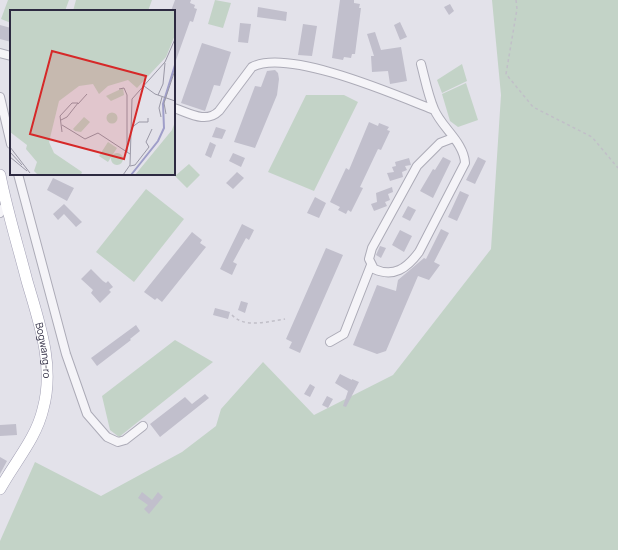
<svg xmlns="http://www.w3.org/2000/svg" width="618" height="550" viewBox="0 0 618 550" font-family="Manrope,sans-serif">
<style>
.green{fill:#c3d3c7}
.building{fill:#c1bfcc}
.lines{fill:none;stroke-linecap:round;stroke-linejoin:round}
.minor-casing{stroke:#acabb7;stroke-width:10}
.major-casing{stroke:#a3a1b5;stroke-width:12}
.path{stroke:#c1bfc8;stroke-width:1.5;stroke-dasharray:3 3;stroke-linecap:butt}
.minor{stroke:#f5f4f8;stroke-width:8}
.major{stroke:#fff;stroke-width:11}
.labels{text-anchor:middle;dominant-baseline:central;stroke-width:3;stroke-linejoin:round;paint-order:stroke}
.street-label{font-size:10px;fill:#2d2a41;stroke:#f2f1f7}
.inset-river{fill:none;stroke:#9f9ec9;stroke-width:2}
.inset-road{fill:none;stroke:#9a98a6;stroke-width:1}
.view{fill:#d62828;fill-opacity:0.15;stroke:#d62828;stroke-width:2}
.inset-edge{fill:none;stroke:#2d2a41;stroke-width:2}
</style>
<rect width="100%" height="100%" fill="#e3e2ea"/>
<path class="green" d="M8 0H69L65 11H11V23L1 19Z
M76 0H152L148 11H73Z
M215 0 231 3 223 28 208 24Z
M492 0H618V550H0V541L35 462 101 496 182 452 216 426 221 409 263 362 314 415 393 375 491 249 501 95Z
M462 64 467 81 442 93 437 80Z
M466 83 478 120 458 127 450 121 442 94Z
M306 95H344L358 102 314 191 268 172Z
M189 164 200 175 187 188 175 176Z
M146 189 184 219 134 282 96 252Z
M175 340 213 362 119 437 110 430 102 396Z"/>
<path class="building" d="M175 0H191L190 3 195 5 194 8 197 9 193 22 190 21 175 63 174 11H171Z
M340 0H354V3L360 4 359 8H361L355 54H352L351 58 344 57 343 60 332 58Z
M450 4 454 11 449 15 444 7Z
M258 7 287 12 286 21 257 17Z
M400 22 407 37 400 40 394 25Z
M240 23 251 24 248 43 238 42Z
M303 24 317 26 312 56 298 55Z
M0 25 11 28V42L0 39Z
M375 32 381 50 401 47 407 81 390 84 388 71 372 72 371 56H374L367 34Z
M202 43 231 52 220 86 214 85 205 111 181 103Z
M275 70 278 73 279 79 277 95 255 148 234 142 255 86 261 87 267 71Z
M369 122 378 126 379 123 389 127 387 130 390 131 381 150 378 149 360 187 363 188 351 212 348 210 346 214 338 210 340 207 330 202 346 168 349 170Z
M216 127 226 130 222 139 212 137Z
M210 142 216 145 211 158 205 155Z
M233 153 245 158 241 167 229 161Z
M443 157 451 161 433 198 420 191 433 169 435 170Z
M478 157 486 161 475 184 466 180Z
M409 158 411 165 405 166 407 170 402 172 403 177 390 181 387 173 394 172 392 167 396 166 395 162Z
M237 172 244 178 233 189 226 183Z
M53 178 74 188 67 201 47 190Z
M392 187 393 192 388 194 390 200 385 202 387 206 374 211 371 204 377 202 376 193Z
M460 191 469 195 457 221 448 217Z
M315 197 326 203 319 218 307 213Z
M64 204 82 222 76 227 64 214 58 220 53 214Z
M408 206 416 210 410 221 402 217Z
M242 224 254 230 249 240 246 238 233 262 237 264 232 275 220 269Z
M441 229 449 233 434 262 440 265 429 280 418 276 386 351 377 354 353 345 377 285 396 291 398 280 424 258 426 259Z
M400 230 412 236 404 252 392 245Z
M192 232 202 240 200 243 206 247 162 302 157 298 155 300 144 292Z
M380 246 386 248 381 258 376 255Z
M326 248 343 255 300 353 289 348 292 342 286 339Z
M91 269 103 281 106 283 108 281 113 287 109 290 111 292 100 303 91 293 93 290 81 279Z
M241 301 248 303 245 313 238 310Z
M215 308 230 312 228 319 213 315Z
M136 325 140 331 130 339 131 340 97 366 91 358Z
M340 374 352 380V379L359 382 346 407 343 406 348 391 335 383Z
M310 384 315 387 310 397 304 394Z
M205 394 209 398 160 437 150 424 185 397 192 404Z
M327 396 333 399 328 408 322 405Z
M16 424 17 435 0 436V425Z
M0 457 7 461 0 474Z
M142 492 152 500 158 492 163 497 149 514 144 509 148 505 138 498Z"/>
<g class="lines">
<g class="minor-casing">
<path id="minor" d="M0 53 11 56
M421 64C425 79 428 95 434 109 441 127 464 142 465 163L419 252C407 268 394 278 374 269L369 259 372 248 417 166 440 143 453 138
M0 97 11 144
M174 108C189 113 206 124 219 111L252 67C288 48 396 95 434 110
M18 174 66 354 87 414 107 437 118 442 125 440 143 426
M0 213 6 204
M330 342 344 334 371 265"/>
</g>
<g class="major-casing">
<g id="major">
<path id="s1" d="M0 175C7 211 18 246 27 281 39 322 55 366 43 409 36 439 14 463 0 489"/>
</g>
</g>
<path class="path" d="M516 0 517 9 506 74 533 107 592 137 618 168
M232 315C245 329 270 321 285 319"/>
<use href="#minor" class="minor"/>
<use href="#major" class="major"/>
</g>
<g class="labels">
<g class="street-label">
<text stroke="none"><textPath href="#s1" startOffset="181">Bogwang-ro</textPath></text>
</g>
</g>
<g transform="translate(10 10)">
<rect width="165" height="165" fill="#e3e2ea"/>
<path d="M0 0H165V25L156 47 127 78 118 70 98 76 89 84 83 74 69 76 49 91 39 132 44 143 72 162 71 165H28L24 161 27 152 16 139 17 135 0 122ZM113 78 114 85 101 91 96 86ZM96.5 108a5.5 5.5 0 1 1 11 0a5.5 5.5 0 1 1-11 0ZM74 107 80 112 71 122 65 121 63 119ZM165 112V165H125L162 120ZM98 132 107 138 98 152 89 146ZM101 149a6 6 0 1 1 12 0a6 6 0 1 1-12 0Z" fill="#c3d3c7"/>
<path class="inset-river" d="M121 165 148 131 154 118 153 94 165 55"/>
<path class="inset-road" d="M134 76 145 84 165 91M109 79 114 78 117 85V142M148 85 153 74 155 53M68 94 77 84M156 104 154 93 165 60M151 107 149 98 152 87M51 110 57 107 68 93H62L50 106 52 122M52 115 75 129 88 123 120 144M121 118 129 112H138V108M0 137 20 163M0 142 12 155M0 147 17 161M120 156 125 155 139 137 136 132 142 119M113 165 120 155 122 89 155 52 165 29"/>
<path class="view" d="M42 41 136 66 114 149 20 124Z"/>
<rect width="165" height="165" class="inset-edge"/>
</g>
</svg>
